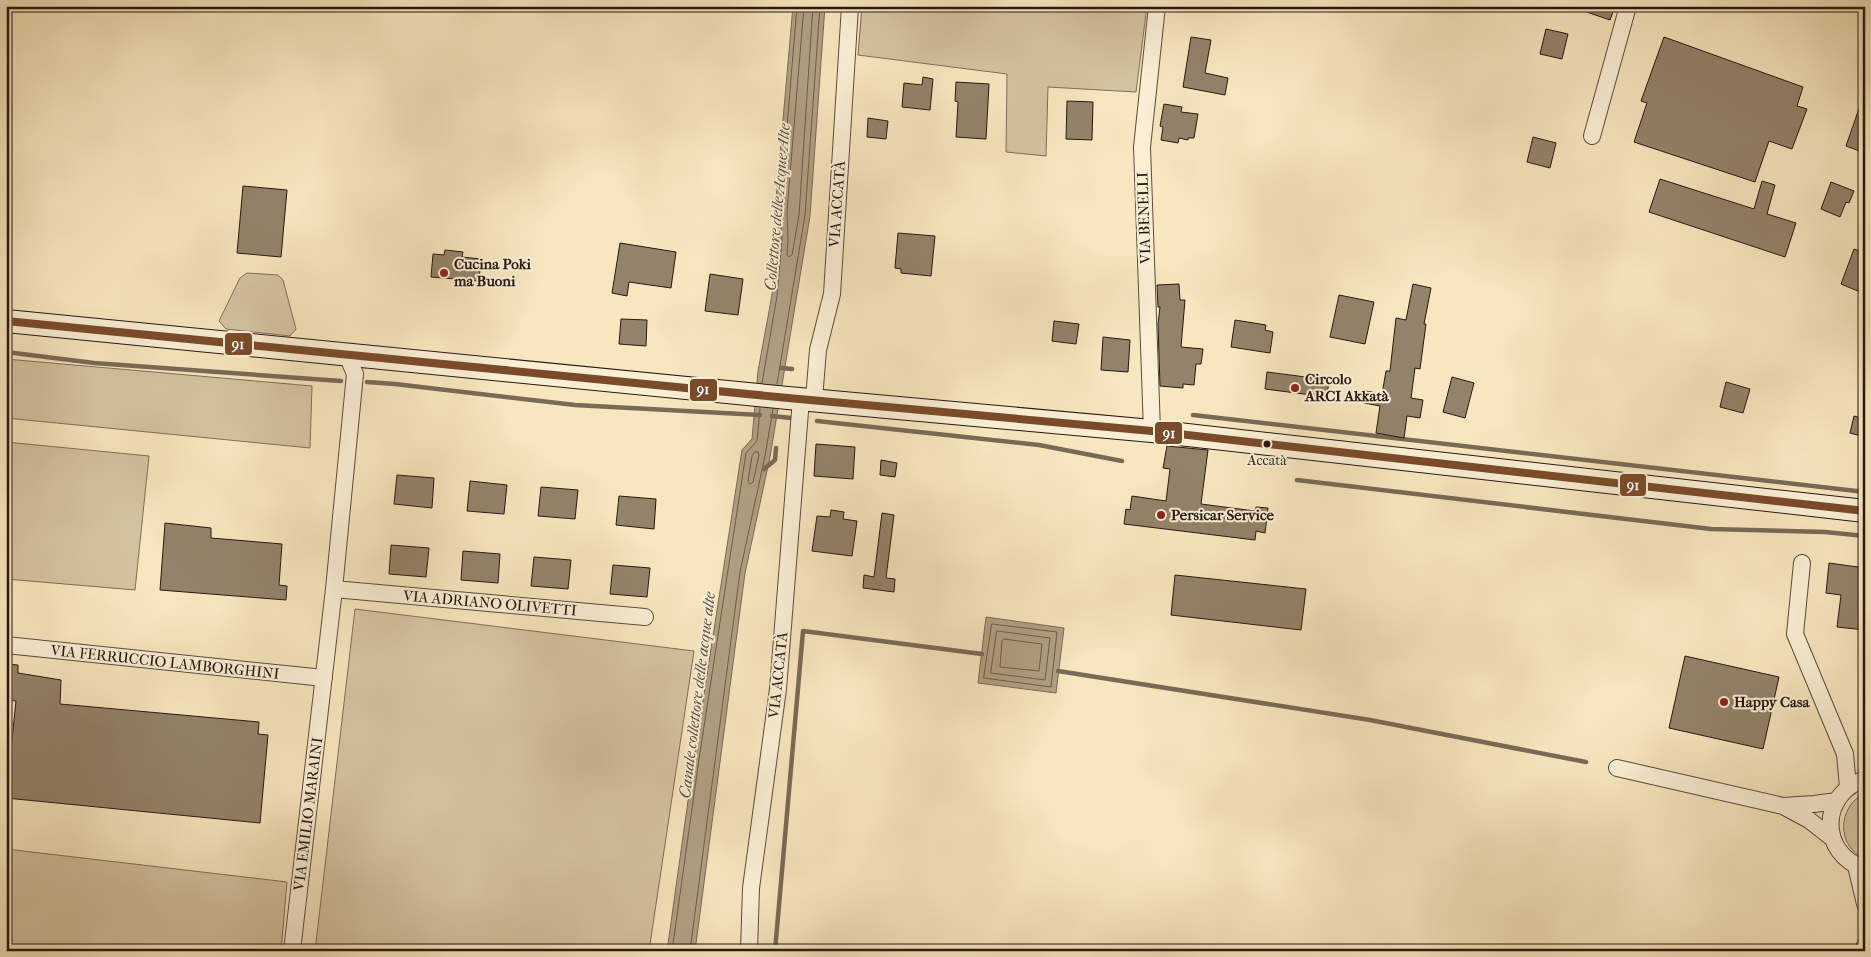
<svg xmlns="http://www.w3.org/2000/svg" width="1871" height="957" viewBox="0 0 1871 957" font-family="'IM FELL French Canon',serif">
<style>
.green{fill:#d4c3a0;stroke:#7e6e58}
.water{fill:#b0a083;stroke:#796a55}
.lines{fill:none;stroke-linecap:round;stroke-linejoin:round}
.shore{stroke:#6c5c4a;stroke-width:1}
.stream{stroke:#796a55;stroke-width:4.5}
.building{fill:#93836a;stroke:#271810}
.street-casing{stroke:#5b4c3c;stroke-width:18}
.secondary-casing{stroke:#271810;stroke-width:24}
.street{stroke:#faefd5;stroke-width:16}
.secondary{stroke:#faefd5;stroke-width:22}
.bus-1-casing{stroke:#faefd5;stroke-width:11}
.bus-1{stroke:#7a4b2a;stroke-width:8}
.poi-dot{fill:#8f2418;stroke:#faefd5;stroke-width:2}
.bus-dot{fill:#271810;stroke:#faefd5;stroke-width:2}
.labels{text-anchor:middle;dominant-baseline:central;stroke-width:4;stroke-linejoin:round;paint-order:stroke}
.bus-label{font-size:14px;fill:#271810;stroke:#faefd5}
.street-label{font-size:15px;fill:#271810;stroke:#faefd5}
.poi-label{font-size:15px;font-weight:bold;fill:#271810;stroke:#faefd5;text-anchor:start}
.water-label{font-size:16px;font-style:italic;fill:#5e4e3e;stroke:#faefd5}
.line-badge{stroke:#faefd5;stroke-width:2}
.badge-label{font-size:14px;text-anchor:middle;font-weight:bold;fill:#fff}
</style>
<rect width="100%" height="100%" fill="#f7e6be"/>
<filter id="stains"><feTurbulence type="fractalNoise" baseFrequency=".004" numOctaves="4"/><feColorMatrix values="0 0 0 0 .2 0 0 0 0 .09 0 0 0 0 .02 0 0 0 .5 -.17"/></filter>
<radialGradient id="worn" r=".72"><stop offset=".6" stop-color="#630" stop-opacity="0"/><stop offset="1" stop-color="#630" stop-opacity=".3"/></radialGradient>
<path class="green" d="M862 6H1147L1136 92 1048 87 1046 156 1006 152 1007 74 858 55Z
M247 273 278 275 283 280 296 329 290 336 226 329 219 321 240 278Z
M6 359 312 386 310 448 6 418Z
M6 442 149 456 135 590 6 579Z
M355 609 694 651 649 951H315Z
M1865 793V859C1836 846 1837 807 1865 793Z
M6 849 287 882 281 951H6Z"/>
<path class="water" d="M793 6H825L810 216 770 457 745 573 695 951H667L694 758 742 450 752 439 758 371 772 295 777 239 775 211Z
M986 617 1064 628 1056 693 978 683Z"/>
<g class="lines">
<path class="shore" d="M804 6 787 211 788 239 787 255 789 257 792 255 799 215 813 6
M762 383 777 296 782 240 780 211 797 6
M777 384 805 215 820 6
M755 452H758L759 455 753 482 750 484 748 481 752 456Z
M992 624 1057 632 1051 687 984 678Z
M997 631 1050 638 1045 680 991 673Z
M1004 639 1042 644 1039 671 1000 667 1002 641Z
M672 951 699 759 746 453 757 441 760 408
M690 951 740 572 765 456 773 409"/>
<path class="stream" d="M6 352 94 363 341 381
M781 368 792 369
M367 382 395 384 575 405 760 415
M1193 415 1865 492
M772 416 791 418
M817 421 1039 445 1122 461
M764 469 775 460 776 448
M1297 480 1711 529 1825 532 1865 536
M1058 671 1370 720 1586 762
M775 951 803 631 982 654"/>
</g>
<path class="building" d="M1575 6H1615L1610 20 1575 8Z
M1546 29 1568 34 1562 59 1540 54Z
M1191 37 1211 40 1205 73 1228 78 1225 95 1183 87Z
M1664 37 1803 87 1797 106 1807 109 1792 149 1769 141 1755 182 1634 142 1647 103 1641 101Z
M923 77 933 79 930 110 902 107 904 83 922 85Z
M956 82 989 84 986 139 956 137 958 102 955 101Z
M1863 97 1865 98V153L1846 146Z
M1067 101 1093 102 1092 140 1066 139Z
M1164 104 1182 107 1181 112 1198 114 1194 138H1188V140L1179 138 1178 143 1161 140 1163 127 1160 126Z
M868 118 888 121 886 139 867 137Z
M1533 137 1556 143 1550 168 1527 162Z
M1660 179 1754 209 1762 181 1775 185 1767 214 1796 223 1785 257 1649 212Z
M1831 182 1854 191 1849 203 1846 202 1840 217 1821 209Z
M243 186 287 190 281 257 237 253Z
M898 233 935 236 931 276 901 273V269L895 268Z
M620 243 676 252 671 288 629 282 627 296 612 293Z
M1854 249 1865 253V294L1841 284Z
M445 250 463 252 462 257 481 259 479 281 431 277 433 254 444 255Z
M710 274 743 279 738 315 705 311Z
M1179 284 1180 300H1185L1181 347 1203 349 1201 364H1196L1194 385 1183 384V388L1160 386 1158 324 1160 307H1158L1157 285Z
M1413 284 1431 288 1424 324H1426L1420 369 1415 368 1411 398 1423 400 1420 418 1407 416 1404 438 1376 433 1380 406 1364 403 1366 391 1382 394 1386 371H1390L1396 318 1406 320Z
M1339 295 1374 302 1365 344 1330 337Z
M621 319 647 320 646 346 619 344Z
M1235 320 1266 325 1265 330 1273 332 1270 353 1231 347Z
M1054 321 1079 324 1076 344 1052 341Z
M1103 337 1130 340 1128 372 1101 370Z
M1267 372 1329 380 1327 397 1265 389Z
M1452 377 1474 383 1465 418 1443 412Z
M1726 382 1750 389 1743 413 1720 407Z
M1854 416 1865 419V437L1850 433Z
M816 444 855 447 853 479 814 476Z
M1167 446 1208 450 1201 504 1255 511 1256 507 1268 508 1265 533 1256 531 1255 540 1124 524 1126 509 1130 510 1132 496 1166 501 1170 469 1163 468Z
M881 460 897 463 895 477 880 475Z
M397 475 434 478 432 508 394 504Z
M470 481 507 485 504 514 467 511Z
M541 487 578 490 575 519 538 516Z
M619 496 656 499 654 529 616 525Z
M831 510 844 512 843 519 857 521 852 556 812 551 817 516 830 517Z
M882 513 894 515 886 578 895 579 894 592 863 588 864 575 874 577Z
M165 523 211 528V538L282 544 279 585 287 586 286 600 160 590Z
M391 545 429 548 426 577 389 574Z
M463 551 500 554 498 583 461 580Z
M534 557 571 560 568 589 531 586Z
M1829 563 1865 568V630L1837 627 1841 595 1826 593Z
M613 565 650 568 647 597 610 594Z
M1175 575 1306 589 1301 630 1171 615Z
M1685 656 1779 677 1763 749 1669 728Z
M6 664 18 665V673L61 680 60 704 259 722 258 734 268 735 260 823 6 798 16 701 6 700Z"/>
<g class="lines">
<g class="street-casing">
<path id="street" d="M1592 136 1628 6
M814 399 818 350 832 294 850 6
M1152 431 1142 147 1157 6
M1802 563 1795 634 1845 754 1848 787
M334 589 645 617
M6 645 324 678
M1617 768 1783 806 1809 820 1832 838
M1865 779C1819 794 1819 854 1865 869
M1783 806 1814 804 1837 801
M1856 866 1865 904
M292 951 334 589 355 374 346 353
M749 951 751 888 778 689 801 399
M1864 951 1865 945"/>
</g>
<g class="secondary-casing">
<path id="secondary" d="M6 321 788 398 1152 431 1865 511"/>
</g>
<use href="#street" class="street"/>
<use href="#secondary" class="secondary"/>
<g class="bus-1-casing">
<path id="bus-1" d="M6 321 788 398 1152 431 1865 511"/>
</g>
<use href="#bus-1" class="bus-1"/>
</g>
<g class="poi-dot">
<circle cx="444" cy="273" r="5"/>
<circle cx="1295" cy="388" r="5"/>
<circle cx="1161" cy="515" r="5"/>
<circle cx="1724" cy="702" r="5"/>
</g>
<circle class="bus-dot" cx="1267" cy="444" r="4.5"/>
<g class="labels">
<g class="bus-label">
<text x="1267" y="460">Accatà</text>
</g>
<g class="street-label">
<text transform="translate(837 204) rotate(-86)">VIA ACCATÀ</text>
<text transform="translate(1144 218) rotate(-92)">VIA BENELLI</text>
<text transform="translate(490 603) rotate(5)">VIA ADRIANO OLIVETTI</text>
<text transform="translate(165 662) rotate(6)">VIA FERRUCCIO LAMBORGHINI</text>
<text transform="translate(778 675) rotate(-84)">VIA ACCATÀ</text>
<text transform="translate(308 814) rotate(-83)">VIA EMILIO MARAINI</text>
</g>
<g class="poi-label">
<text x="454" y="264">Cucina Poki<tspan x="454" dy="17">ma Buoni</tspan></text>
<text x="1305" y="379">Circolo<tspan x="1305" dy="17">ARCI Akkatà</tspan></text>
<text x="1171" y="515">Persicar Service</text>
<text x="1734" y="702">Happy Casa</text>
</g>
<g class="water-label">
<text transform="translate(777 207) rotate(-85)">Collettore delle Acque Alte</text>
<text transform="translate(697 695) rotate(-83)">Canale collettore delle acque alte</text>
</g>
</g>
<g class="line-badge">
<rect x="224" y="332" width="29" height="24" rx="5" fill="#7a4b2a"/>
<rect x="689" y="378" width="29" height="24" rx="5" fill="#7a4b2a"/>
<rect x="1154" y="421" width="29" height="24" rx="5" fill="#7a4b2a"/>
<rect x="1619" y="473" width="28" height="24" rx="5" fill="#7a4b2a"/>
</g>
<g class="badge-label">
<text x="238" y="349">91</text>
<text x="703" y="394">91</text>
<text x="1169" y="438">91</text>
<text x="1633" y="490">91</text>
</g>
<rect width="1871" height="957" fill="none" stroke="#f7e6be" stroke-width="25"/>
<rect x="8" y="8" width="1856" height="942" fill="none" stroke="#271810" stroke-width="2.5"/>
<rect x="12" y="12" width="1846" height="932" fill="none" stroke="#271810"/>
<rect width="100%" height="100%" filter="url(#stains)"/>
<rect width="100%" height="100%" fill="url(#worn)"/>
</svg>
